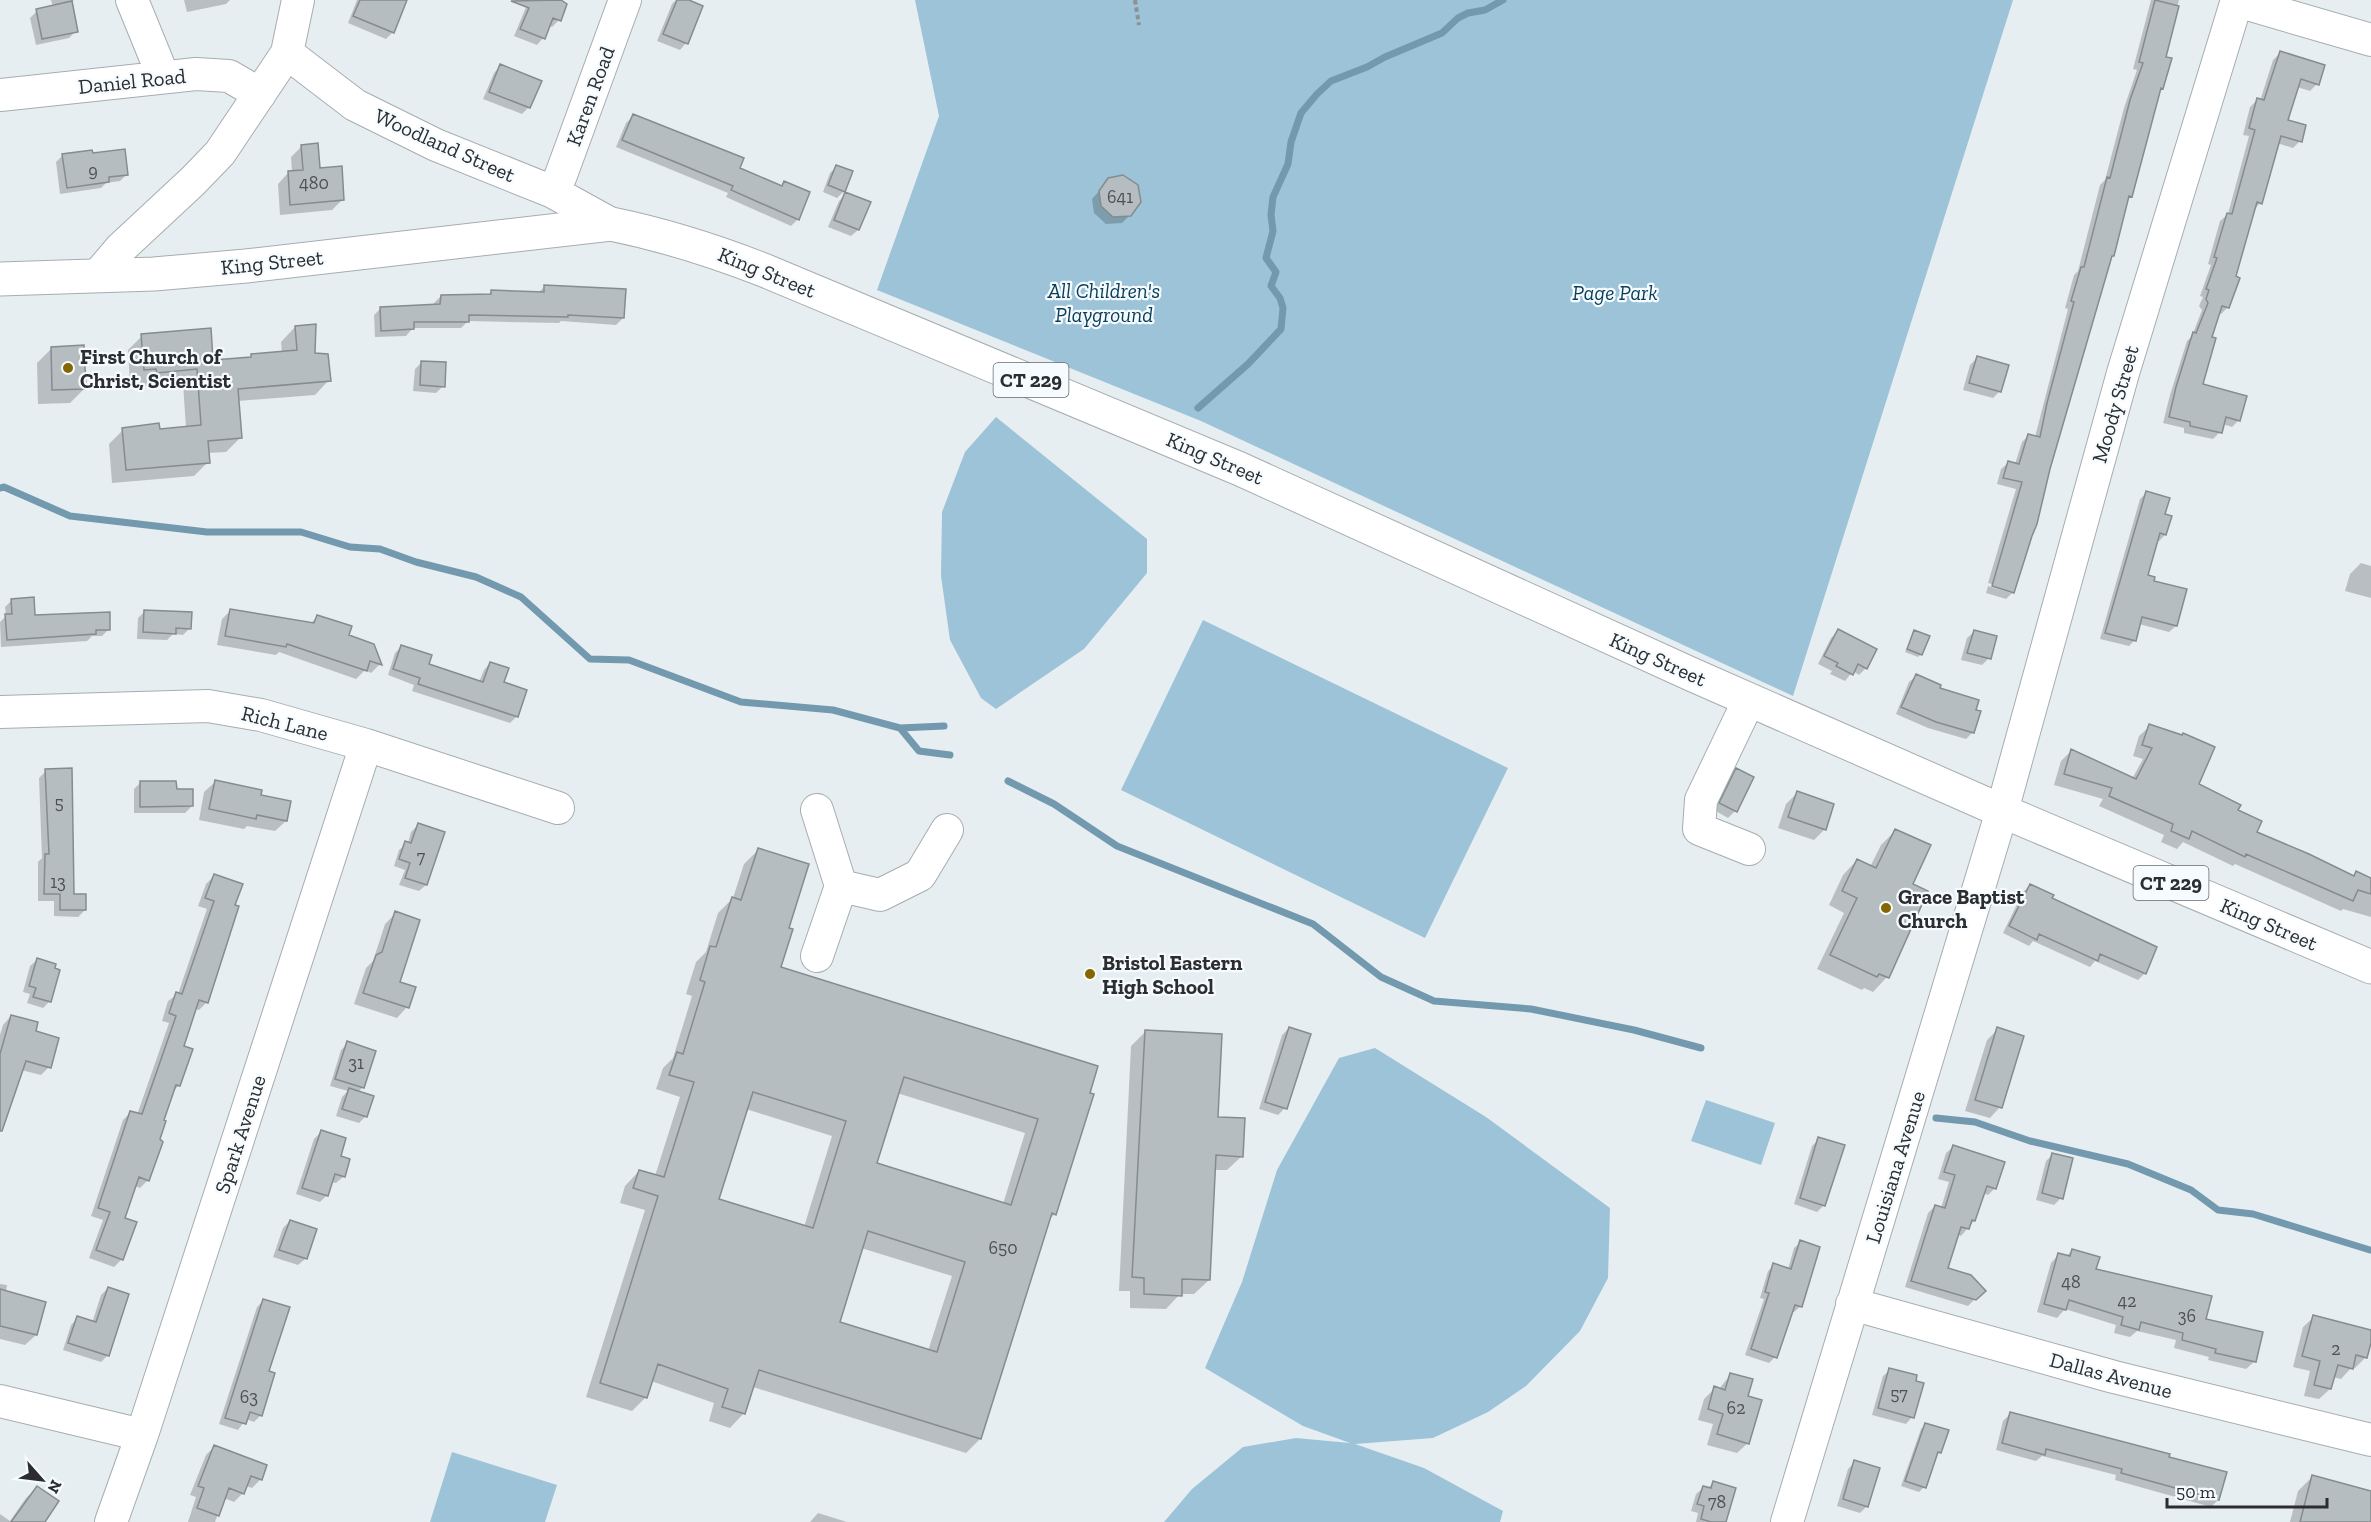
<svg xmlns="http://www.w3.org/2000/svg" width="2371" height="1522" viewBox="0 0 2371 1522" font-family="'Zilla Slab',serif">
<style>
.green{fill:#9dc3d8}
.shadow{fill:#0003;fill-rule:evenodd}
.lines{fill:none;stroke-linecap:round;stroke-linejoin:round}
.stream{stroke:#7299ae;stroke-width:7}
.building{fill:#b6bdc1;stroke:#858c8f;stroke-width:1.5;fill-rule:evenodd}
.minor-casing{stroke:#a6adb1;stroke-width:34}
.major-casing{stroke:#a6adb1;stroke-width:35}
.path{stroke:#8d9194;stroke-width:4;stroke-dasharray:4.5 3;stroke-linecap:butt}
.minor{stroke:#fff;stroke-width:32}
.major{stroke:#fff;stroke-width:33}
.poi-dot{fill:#856600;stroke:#f5fbfe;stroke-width:2}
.labels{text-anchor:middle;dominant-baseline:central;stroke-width:4.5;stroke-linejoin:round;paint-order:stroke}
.number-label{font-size:18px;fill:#4e5154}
.shield{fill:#f5fbfe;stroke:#686b6d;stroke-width:1.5}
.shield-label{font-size:20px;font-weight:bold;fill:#2b2d2f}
.street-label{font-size:21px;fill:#2b2d2f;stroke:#f5fbfe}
.park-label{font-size:21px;font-style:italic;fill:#083e56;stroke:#f5fbfe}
.poi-label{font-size:21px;font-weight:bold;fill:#2b2d2f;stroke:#f5fbfe;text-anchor:start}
</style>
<rect width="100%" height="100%" fill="#e7eef2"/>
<path class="green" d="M915 0H2013L1793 696 1201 421 877 290 939 116Z
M996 417 1147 539V573L1084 649 996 709 981 698 950 640 941 576 942 512 965 452Z
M1203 620 1508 768 1425 938 1121 790Z
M1375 1048 1486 1117 1610 1208 1608 1278 1580 1331 1526 1386 1488 1412 1433 1438 1355 1444 1424 1468 1503 1511 1500 1522H1164L1192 1489 1243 1447 1296 1438 1350 1443 1303 1426 1205 1368 1242 1282 1277 1170 1339 1058Z
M1706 1100 1775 1123 1761 1165 1691 1141Z
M452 1452 557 1485 545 1522H430Z"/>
<path class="shadow" d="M51 0H74L72 2 76 31 69 38 36 45 30 18 37 11 53 7Z
M184 0H230L226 4 187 12Z
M357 0H395L393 32 386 39 348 23Z
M529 0H553L565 5 559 20 552 27 549 25 543 38 537 45 514 36Z
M676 0H685L686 43 680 50 657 41 672 4Z
M2151 0H2179L2164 58 2162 88 2158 92 2130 196 2126 200 2113 256 2110 259 2013 592 2006 599 1986 593 1988 586 2011 593V590L1988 583 2016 489 1997 484 2001 469 2008 463 2015 464 2022 442 2028 436 2035 437 2068 309 2065 308 2074 275 2078 271 2100 185 2105 180 2124 108 2137 70 2133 69Z
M2280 53 2317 84 2310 91 2297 87 2286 122 2300 141 2293 148 2277 143 2260 203 2254 210 2228 307 2221 314 2218 313 2210 338 2201 385 2239 420 2232 427 2223 424 2220 432 2213 439 2184 433V428L2163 423 2170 395 2187 341 2192 336 2202 310 2199 306 2203 297 2200 296 2211 265 2208 264 2220 221 2228 214 2249 136 2243 135 2250 107 2257 100 2260 101 2273 60Z
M500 66 529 107 522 114 483 99 494 73Z
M633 116 739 169 780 187 784 183 798 219 791 226 726 197 728 193 616 147 626 123Z
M302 146 343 199 332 210 280 215 278 184 288 173H292L291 157Z
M63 155H91L127 174 120 181 106 183 101 188 60 194 56 162Z
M837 166 844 191 837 198 823 192 830 173Z
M1109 180 1130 215 1122 223 1106 224 1094 213 1092 199Z
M846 194 858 230 851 236 828 227 839 201Z
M545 286 623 318 616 325 561 321 559 323 468 321 461 328H413L406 336 375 337 374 315 381 308 434 306V303L441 296H487L492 291 538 293Z
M295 327 329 380 315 395 238 401 241 437 226 452 207 453 208 462 194 476 112 483 109 444 123 430 159 431 186 428 183 383 143 386 142 383 130 384 128 350 142 336 212 362 282 353 281 342Z
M52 348 84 389 70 403 38 404 37 363Z
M1977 358 2000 391 1993 398 1963 390 1970 365Z
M422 362 443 386 436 393 413 391 415 369Z
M2147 492 2163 515 2165 535 2159 541 2156 540 2146 576 2152 582 2176 626 2169 632 2139 624 2135 640 2129 646 2100 639 2140 499Z
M2361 563 2371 566V598L2345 591 2350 574Z
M12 600 34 616 109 629 102 636H92L87 641 1 647 0 622 6 616 5 607Z
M231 610 310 624 318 616 347 636 380 664 371 673 365 670 356 679 279 652 276 655 217 645 222 619Z
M145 611 190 628 183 635 173 634 167 640 137 639 138 618Z
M1838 631 1866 668 1859 675 1853 671 1845 681 1830 674 1832 671 1818 664 1831 638Z
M1914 632 1921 654 1918 657 1905 652Z
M1974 632 1989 658 1982 665 1961 660 1967 638Z
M402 646 427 665 479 682 484 670 490 663 517 716 510 723 412 691 414 685 388 675 395 653Z
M1916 676 1974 711 1973 732 1966 739 1928 728 1896 714 1909 682Z
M2150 726 2197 785 2236 810 2255 833 2352 877 2356 873 2371 880V917L2343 909 2341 911 2235 864 2233 866 2183 842 2177 849 2161 842 2164 835 2099 806 2103 799 2054 785 2061 761 2071 751 2132 779 2143 759 2133 756 2139 736Z
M1737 770 1735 811 1728 818 1714 810 1730 776Z
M46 771 73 895 85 910 78 917 54 916V901H38V862L42 858 39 778Z
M141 782 175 791 192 806 185 813H134V789Z
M215 782 259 796 286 821 275 831 247 826 244 829 199 820 204 792Z
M1797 793 1825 829 1814 840 1778 828 1786 804Z
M418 825 426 885 419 891 399 885 405 870 394 866 399 850 408 843 411 832Z
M1895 831 1911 885 1904 943 1887 977 1873 992 1864 988 1862 990 1817 969 1844 913 1829 905 1843 875 1857 860 1870 867 1881 845Z
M758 850 787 929 779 968 1096 1067 1055 1214 1048 1220 980 1439 966 1453 753 1387 744 1413 730 1428 709 1421 714 1403 651 1381 646 1397 632 1411 586 1397 645 1210 620 1203 625 1186 639 1171 655 1176 680 1097 656 1089 663 1068 673 1058 692 996 686 994 696 962 706 952 718 913 733 898 744 864ZM897 1093 1025 1133 1003 1204 875 1164ZM746 1109 832 1136 804 1227 717 1200ZM861 1248 952 1276 928 1351 838 1323Z
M214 876 241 885 207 1002 199 1010 194 1009 182 1047 179 1085 172 1093 148 1180 140 1188 135 1186 123 1219 122 1259 114 1267 89 1258 103 1220 91 1216 123 1120 131 1112 137 1115 169 1023 162 1021 168 1001 178 994 207 909 198 906 206 884Z
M2030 885 2050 899 2145 973 2138 980 2095 961 2090 967 2033 941 2029 946 2003 933 2023 892Z
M396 913 398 983 407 1007 397 1018 354 1004 366 968 373 961 385 924Z
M37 960 50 1001 43 1008 27 1003 30 994 23 992 30 966Z
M11 1016 34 1032 49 1067 41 1075 21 1070 0 1132V1035L3 1025Z
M1289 1028 1309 1035 1285 1108 1278 1115 1259 1109 1282 1035Z
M1998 1029 2000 1107 1990 1118 1965 1111 1987 1040Z
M1145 1032 1217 1118 1242 1156 1227 1170H1214L1209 1280 1194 1294H1180L1166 1309 1130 1308V1291H1119L1131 1046Z
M348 1043 363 1087 357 1093 366 1116 359 1123 336 1116 342 1097 348 1091 330 1086 341 1050Z
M321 1132 339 1157 349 1160 343 1177 336 1183 331 1182 327 1195 320 1202 296 1194 314 1139Z
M1819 1139 1824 1205 1817 1212 1794 1204 1812 1146Z
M1953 1147 1995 1188 1988 1195 1983 1193 1974 1221 1961 1236 1957 1234 1946 1269 1984 1290 1968 1306 1905 1287 1928 1213 1935 1206 1941 1208 1949 1182 1938 1179 1946 1153Z
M2053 1154 2061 1198 2054 1205 2036 1200 2046 1161Z
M290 1221 315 1230 305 1259 298 1265 273 1257 283 1228Z
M1801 1242V1306L1794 1312 1791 1311 1775 1357 1769 1363 1745 1355 1764 1299 1760 1298 1768 1271 1774 1265 1788 1269 1794 1248Z
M2072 1251 2094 1270 2204 1320 2255 1361 2246 1369 2208 1360 2209 1357 2174 1348 2176 1340 2137 1331 2130 1337 2114 1333 2116 1325 2065 1309 2057 1318 2037 1312 2051 1263 2059 1254 2066 1256Z
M0 1284 7 1285 6 1292 36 1335 25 1345 0 1339Z
M108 1288V1355L101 1362 63 1350 71 1325 78 1318 92 1323 101 1295Z
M264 1300 267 1372 261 1415 254 1422 246 1419 238 1430 219 1424 257 1307Z
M2314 1317 2371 1331 2366 1357 2355 1368 2352 1367 2341 1379 2333 1377 2330 1389 2319 1399 2304 1396 2310 1371 2293 1367 2303 1327Z
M1890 1370 1912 1417 1906 1424 1872 1415 1883 1376Z
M1731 1374 1746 1397 1748 1443 1737 1453 1707 1445 1713 1424 1698 1420 1704 1399 1715 1388 1719 1389Z
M2010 1414 2167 1458 2218 1500 2211 1507 2115 1480 2116 1475 2042 1456 2036 1461 1996 1450 2003 1421Z
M1926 1424 1940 1452 1935 1457 1924 1487 1919 1492 1901 1486 1921 1429Z
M214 1447 265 1466 260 1480 252 1488 246 1486 243 1493 234 1502 224 1498 215 1522H188L196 1497 190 1495 206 1455Z
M1855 1462 1867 1506 1860 1513 1837 1506 1848 1469Z
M2313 1476 2371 1492V1522H2290L2298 1491Z
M1713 1483 1724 1522H1696L1698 1513 1691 1511 1696 1494 1703 1488 1707 1489Z
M37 1488 43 1522H0V1514L10 1521 26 1498Z
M818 1513 847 1522H810Z"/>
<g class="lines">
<path class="stream" d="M1198 408 1248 364 1281 329 1283 308 1280 298 1271 286 1276 272 1266 258 1273 231 1271 215 1273 197 1288 164 1291 142 1301 113 1317 94 1331 81 1367 67 1385 57 1442 33 1458 18 1468 13 1485 10 1503 0
M0 488 4 487 70 516 207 532H301L350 547 380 549 416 562 476 577 521 597 590 659 629 660 741 702 833 710 900 728 919 751 950 755
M900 728 944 726
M1008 781 1054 804 1117 846 1313 924 1381 977 1434 1001 1531 1009 1634 1030 1701 1048
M1936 1118 1975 1122 2030 1141 2128 1164 2191 1190 2218 1210 2253 1214 2370 1250"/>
</g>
<path class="building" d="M360 0H407L394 33 353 16Z
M561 0 567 4 561 21 553 18 545 39 520 29 529 8 511 1Z
M677 0H689L703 6 688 44 663 34Z
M2155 0 2179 6 2166 57 2172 58 2163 89 2161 88 2132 197 2129 196 2114 256H2112L2050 469 2037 524 2032 536 2014 593 1992 586 2022 482 2003 478 2008 461 2019 464 2028 434 2040 437 2047 403 2074 302 2071 301 2081 267H2084L2107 177 2110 178 2130 100 2143 63 2139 62Z
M72 1 78 32 42 39 36 9Z
M2280 51 2325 65 2319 85 2301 79 2288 120 2306 125 2302 142 2281 136 2262 204 2257 202 2236 276 2240 278 2229 308 2222 306 2212 337 2216 338 2203 384 2247 396 2240 421 2226 417 2222 433 2190 426V422L2169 417 2176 387 2193 332 2196 333 2208 303 2206 299 2209 290 2206 289 2217 258 2214 257 2227 213 2232 214 2255 130 2249 128 2257 98 2264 100Z
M500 64 542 81 530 108 489 92Z
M633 114 744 158 740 168 782 186 784 181 810 192 799 220 731 190 733 186 622 140Z
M318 143 320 168 342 166 344 200 290 205 288 171 303 170 301 145Z
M125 149 128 175 109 177V182L67 188 62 154 92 150 93 153Z
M836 165 853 171 845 192 828 185Z
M1123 175 1138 185 1141 202 1131 216 1113 217 1101 206 1099 191 1108 178Z
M845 192 871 202 859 230 834 220Z
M544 285 626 289 624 318 568 315V317L469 315V322H414V329L381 331 380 307 440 304 441 295 491 294V290L544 292Z
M316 324 315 353 328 354 331 381 238 389 242 438 208 441 210 463 126 470 122 428 159 423 160 429 201 425 197 369 157 373 156 369 144 370 141 334 211 328 213 360 251 357V354L297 350 295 326Z
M84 345 86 389 52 390 51 347Z
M1977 356 2009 365 2001 392 1969 383Z
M421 361 446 362 445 387 420 385Z
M2146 491 2170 498 2165 514 2172 516 2166 535 2160 533 2148 575 2155 577 2154 581 2187 589 2177 626 2142 617 2136 641 2105 633Z
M34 597 35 615 110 612V630H96V634L7 640 5 614H12L11 599Z
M230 609 314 623 317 615 352 626 349 635 374 644 382 665 370 661 367 671 287 644 286 647 225 636Z
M144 610 192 612 191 629 176 628V634L143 632Z
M1838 629 1877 649 1867 669 1858 664 1853 675 1836 666 1838 663 1824 656Z
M1914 630 1930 636 1922 655 1907 649Z
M1974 630 1997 636 1991 659 1967 653Z
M401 645 432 655 429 664 483 682 490 662 509 668 504 682 527 690 518 717 418 684 420 678 393 669Z
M1916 674 1941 685 1940 688 1979 700 1976 710 1981 711 1974 733 1936 722 1901 707Z
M2149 724 2182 735 2183 733 2215 747 2199 784 2241 805 2238 810 2262 821 2257 832 2309 854 2354 876 2356 871 2371 878V894L2358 890 2353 901 2246 854 2245 857 2192 831 2189 839 2171 831 2173 824 2109 796 2112 788 2064 774 2071 749 2136 779 2152 748 2142 745Z
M72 768 74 894H86V910H60V894H44L45 854H49L45 769Z
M1736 768 1754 777 1737 812 1719 803Z
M215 780 262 790 261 795 291 801 287 821 257 815 256 819 209 809Z
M140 781H176L177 789H193V806L140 807Z
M1797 791 1834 804 1826 830 1788 817Z
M418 823 445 832 427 885 405 878 410 863 399 859 405 841 411 843Z
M1895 829 1931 845 1913 884 1928 891 1889 978 1879 974 1877 977 1830 955 1857 898 1842 891 1857 859 1876 868Z
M758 848 809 864 789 928 793 929 781 967 1098 1066 1090 1093 1094 1094 1056 1215 1052 1213 981 1439 759 1370 745 1414 722 1407 728 1389 658 1364 647 1398 600 1383 658 1196 633 1188 639 1170 664 1177 694 1082 669 1075 677 1052 683 1054 705 982 700 980 710 946 716 947 732 897 741 900ZM904 1077 1038 1119 1011 1205 877 1163ZM753 1092 846 1121 813 1228 719 1199ZM868 1231 965 1262 937 1352 840 1322Z
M214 874 243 884 235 905 239 906 208 1003 199 1000 184 1046 193 1049 180 1086 176 1085 164 1120 166 1121 160 1139 163 1142 149 1181 139 1177 125 1218 137 1222 123 1260 96 1250 110 1212 98 1208 130 1111 142 1114 176 1016 169 1013 176 992 182 994 214 901 205 898Z
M2030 884 2054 895 2052 898 2157 947 2146 974 2100 954 2098 961 2039 934 2037 940 2009 926Z
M395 911 420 920 400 982 416 987 409 1008 363 993 376 955 382 952Z
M37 958 56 964 55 968 60 970 51 1002 33 997 36 988 29 986Z
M11 1015 38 1022 36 1031 59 1038 51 1068 26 1061 2 1131H0V1054Z
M1289 1027 1311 1034 1287 1109 1265 1102Z
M1997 1027 2024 1036 2002 1108 1975 1100Z
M1145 1030 1222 1034 1218 1117 1245 1118 1243 1157 1216 1155 1210 1280 1182 1279V1296L1144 1294V1278L1132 1277Z
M347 1041 376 1051 364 1088 335 1079Z
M349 1088 374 1096 367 1117 342 1109Z
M321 1130 346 1138 341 1156 350 1159 345 1177 335 1174 328 1196 302 1188Z
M1818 1137 1845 1145 1825 1206 1800 1198Z
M1953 1145 2005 1162 1996 1189 1987 1186 1975 1221 1972 1220 1969 1229 1961 1227 1948 1268 1971 1275 1986 1291 1976 1300 1911 1281 1935 1205 1945 1208 1955 1175 1944 1172Z
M2052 1153 2073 1158 2063 1199 2042 1193Z
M290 1220 317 1229 307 1259 279 1250Z
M1800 1240 1820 1247 1802 1307 1795 1305 1777 1358 1751 1349 1769 1293 1765 1292 1773 1263 1791 1269Z
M2072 1249 2100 1257 2096 1269 2212 1296 2206 1319 2263 1332 2256 1362 2215 1353 2216 1349 2182 1340 2183 1333 2141 1322 2139 1330 2121 1325 2123 1317 2069 1300 2066 1310 2044 1304 2058 1253 2070 1256Z
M108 1287 129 1294 109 1356 68 1343 77 1316 96 1322Z
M0 1289 46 1302 37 1335 0 1326Z
M263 1299 290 1307 269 1371 275 1373 262 1416 250 1412 246 1424 225 1418Z
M2313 1315 2371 1330V1343L2367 1358 2356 1355 2353 1369 2338 1365 2331 1389 2314 1385 2320 1361 2302 1356Z
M1889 1368 1917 1375 1916 1381 1924 1383 1914 1418 1878 1408Z
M1730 1373 1753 1379 1748 1396 1762 1400 1749 1444 1717 1434 1723 1414 1708 1409 1714 1386 1725 1390Z
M2010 1412 2170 1454 2169 1457 2227 1472 2219 1500 2121 1473 2122 1469 2046 1449 2045 1455 2002 1443Z
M1925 1423 1949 1430 1941 1453 1938 1452 1926 1488 1905 1481Z
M214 1445 267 1465 262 1480 251 1476 244 1494 229 1488 219 1516 197 1508 204 1488 198 1486Z
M1854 1460 1880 1468 1868 1507 1843 1499Z
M2312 1475 2371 1491V1522H2300Z
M1713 1481 1736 1488 1726 1522H1711L1701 1519 1704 1506 1697 1504 1703 1486 1711 1488Z
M37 1486 59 1501 45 1522H11Z"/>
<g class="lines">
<g class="minor-casing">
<path id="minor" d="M132 0 163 76
M2237 1 2371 40
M287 53 355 105 436 145 553 192 611 224
M0 95 196 74 229 76 260 94
M553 192 561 175 625 0
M98 275 120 249 193 181 220 153 287 53 298 0
M1749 700 1701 800 1699 829 1749 849
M0 712 208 706 261 715 366 745 558 808
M817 810 841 886 880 895 920 875 947 830
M817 956 841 886
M1852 1304 2114 1377 2371 1440
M0 1401 142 1435
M111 1522 142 1435 366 745
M1787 1522 2002 811 2123 373 2237 0"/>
</g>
<g class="major-casing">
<path id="major" d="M0 279 154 274 246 266 611 224C665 235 715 251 766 271L1240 469 1693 675 2002 811 2371 967"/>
</g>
<path class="path" d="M1135 0 1139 25"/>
<use href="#minor" class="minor"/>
<use href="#major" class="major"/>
</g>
<g class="poi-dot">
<circle cx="68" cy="368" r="6"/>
<circle cx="1886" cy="908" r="6"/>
<circle cx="1090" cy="974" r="6"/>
</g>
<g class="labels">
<g class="number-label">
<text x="93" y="171">9</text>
<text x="314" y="183">480</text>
<text x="1120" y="197">641</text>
<text x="59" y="803">5</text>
<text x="421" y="857">7</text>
<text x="58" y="882">13</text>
<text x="356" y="1063">31</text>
<text x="1003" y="1248">650</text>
<text x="2071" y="1282">48</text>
<text x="2127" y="1301">42</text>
<text x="2187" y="1316">36</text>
<text x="2336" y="1349">2</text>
<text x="1899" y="1394">57</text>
<text x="249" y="1397">63</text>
<text x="1736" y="1408">62</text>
<text x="1717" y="1502">78</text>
</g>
<g class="shield">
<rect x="993.5" y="363" width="75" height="34" rx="4.5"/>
<rect x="2133.5" y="866" width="75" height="34" rx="4.5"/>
</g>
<g class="shield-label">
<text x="1031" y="380">CT 229</text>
<text x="2171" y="883">CT 229</text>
</g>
<g class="street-label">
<text transform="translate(132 81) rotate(-6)">Daniel Road</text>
<text transform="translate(590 96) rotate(-70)">Karen Road</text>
<text transform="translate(445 145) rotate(24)">Woodland Street</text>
<text transform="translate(272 262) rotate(-6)">King Street</text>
<text transform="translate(767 272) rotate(22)">King Street</text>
<text transform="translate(2115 404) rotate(-74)">Moody Street</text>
<text transform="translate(1215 458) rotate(23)">King Street</text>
<text transform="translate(1658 659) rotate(24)">King Street</text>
<text transform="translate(285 723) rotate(14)">Rich Lane</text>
<text transform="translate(2269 924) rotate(23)">King Street</text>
<text transform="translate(240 1134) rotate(-72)">Spark Avenue</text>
<text transform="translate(1895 1167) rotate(-73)">Louisiana Avenue</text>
<text transform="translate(2111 1375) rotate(15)">Dallas Avenue</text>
</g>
<g class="park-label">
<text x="1104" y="290">All Children's<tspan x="1104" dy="24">Playground</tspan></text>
<text x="1615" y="292">Page Park</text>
</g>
<g class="poi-label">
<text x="80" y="356">First Church of<tspan x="80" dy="24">Christ, Scientist</tspan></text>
<text x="1898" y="896">Grace Baptist<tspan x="1898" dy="24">Church</tspan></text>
<text x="1102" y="962">Bristol Eastern<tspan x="1102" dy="24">High School</tspan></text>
</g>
</g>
<g transform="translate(42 1480) rotate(118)" stroke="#f5fbfe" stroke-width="4.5" paint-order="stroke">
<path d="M0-4.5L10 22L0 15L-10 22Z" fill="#2b2d2f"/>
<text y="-9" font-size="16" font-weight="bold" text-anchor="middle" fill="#2b2d2f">N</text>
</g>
<path d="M2167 1498v9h160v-9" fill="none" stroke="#2b2d2f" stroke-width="3"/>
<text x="2176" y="1498" font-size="18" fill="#2b2d2f" stroke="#f5fbfe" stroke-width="4.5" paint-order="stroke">50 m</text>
</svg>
